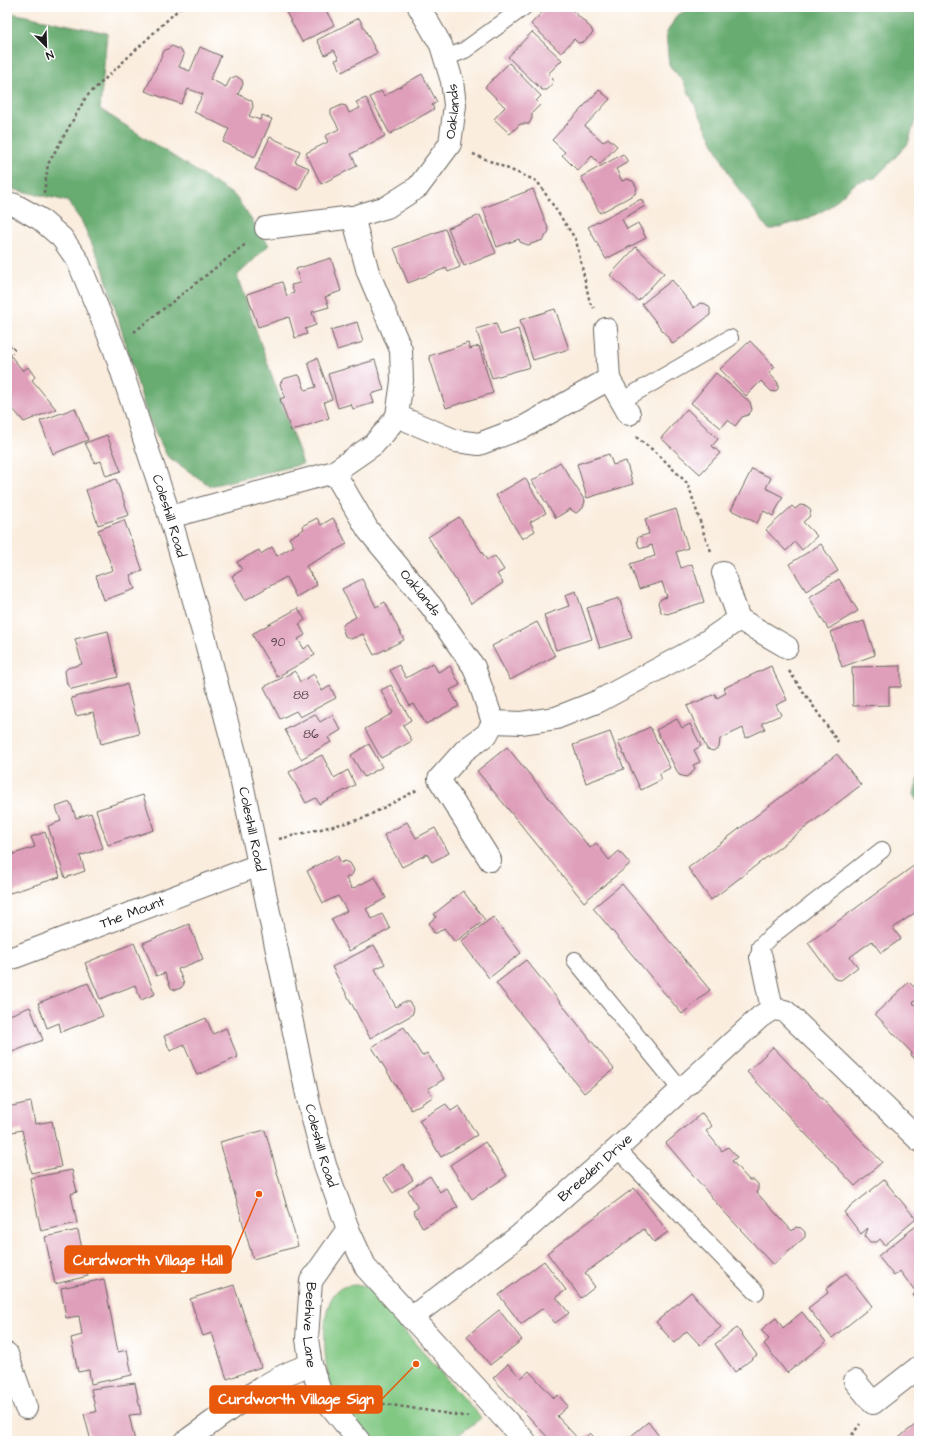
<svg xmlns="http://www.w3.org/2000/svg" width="926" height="1448" viewBox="0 0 926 1448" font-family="'Architects Daughter',sans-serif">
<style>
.green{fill:#81c883;stroke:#4e7250}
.forest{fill:#68ac71;stroke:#426446}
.building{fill:#df9fba}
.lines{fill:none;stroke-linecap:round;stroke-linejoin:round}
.service-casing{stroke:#6a6560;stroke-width:18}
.minor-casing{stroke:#6a6560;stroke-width:24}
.path{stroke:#6a6560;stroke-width:2.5;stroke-dasharray:3 3;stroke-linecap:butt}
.service{stroke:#fff;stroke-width:16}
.minor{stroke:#fff;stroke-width:22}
.labels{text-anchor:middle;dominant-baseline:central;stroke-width:4;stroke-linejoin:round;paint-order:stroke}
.number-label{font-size:12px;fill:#4d3d44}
.street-label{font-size:14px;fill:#1c1c1c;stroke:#fff}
.leader{fill:none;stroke:#e8590c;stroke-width:1.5}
.callout-dot{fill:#e8590c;stroke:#fff;stroke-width:1.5}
.callout{fill:#e8590c;stroke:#e8590c;stroke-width:1.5}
.callout-label{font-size:15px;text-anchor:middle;font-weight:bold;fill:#fff}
</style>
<rect width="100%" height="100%" fill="#fff"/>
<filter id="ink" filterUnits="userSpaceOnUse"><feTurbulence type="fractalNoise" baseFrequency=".025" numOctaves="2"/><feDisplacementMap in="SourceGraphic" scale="8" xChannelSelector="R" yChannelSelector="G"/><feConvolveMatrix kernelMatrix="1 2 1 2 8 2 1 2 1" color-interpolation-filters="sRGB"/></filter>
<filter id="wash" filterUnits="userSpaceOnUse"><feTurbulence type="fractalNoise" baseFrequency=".012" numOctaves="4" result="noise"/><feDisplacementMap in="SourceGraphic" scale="16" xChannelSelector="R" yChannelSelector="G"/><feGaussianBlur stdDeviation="0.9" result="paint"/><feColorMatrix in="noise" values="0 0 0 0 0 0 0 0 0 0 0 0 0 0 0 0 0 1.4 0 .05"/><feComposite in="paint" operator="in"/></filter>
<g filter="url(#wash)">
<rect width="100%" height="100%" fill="#faedde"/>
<path class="green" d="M362 1285 374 1292 399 1325 481 1418 450 1441H366C357 1429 336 1405 332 1393 325 1371 316 1302 341 1288 347 1285 355 1285 362 1285Z"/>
<path class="forest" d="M694 7H919V108L908 144 875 178 857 182 828 208 807 219 769 230 732 180 683 81 669 65 666 34 677 15Z
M7 12 107 33 100 109 235 196 269 245 237 276 303 464 210 486 167 456 147 415 103 268 82 222 67 201 7 188Z
M919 775V804L914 794Z"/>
<g id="blocks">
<path class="building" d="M292 7H324L334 25 302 42 285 10Z
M547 7H569L591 28 593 33 583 42 578 43 574 39 561 53 531 24Z
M359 18 377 53 342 72 335 60 339 59 334 50 325 55 317 40Z
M532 32 562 60 548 74 553 79 552 85 547 90H542L508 57Z
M172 46 181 50 184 55 179 67 190 71 200 47 221 56 210 79 226 87 230 79 236 76 242 80 243 84 238 94 252 101 253 107 249 116 260 120 262 115 272 119 255 157 223 142 229 129 194 112 203 94 188 89 181 104 145 91 164 51Z
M509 63 541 96 536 101 540 105 532 113V118L529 124H520L510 134 494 119 505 107 485 87Z
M422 74 437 102 432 105 434 109 390 134 370 97 381 91 384 96Z
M599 90 610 99 585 126 603 142 608 138 617 146 600 164 592 156 578 171 562 155 565 152 552 140Z
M366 98 385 136 351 154 357 166 321 184 306 153 328 142 325 136 339 129 331 114V110L342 105 346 106 349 113 360 108 356 102Z
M270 137 300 151 295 162 309 168 299 190 255 169Z
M623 154 628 162 616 169 622 181 627 179 633 181 637 188 635 194 600 213 581 177Z
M533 189 549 231 543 240 528 245 520 242 519 239 497 247 483 208Z
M641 199 645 206 622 219 627 229 638 223 646 238 606 259 588 227Z
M480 215 496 253 464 266 448 228Z
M445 229 460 267 448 272 446 268 408 283 394 248Z
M636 247 664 273 638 301 610 275Z
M331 258 341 291 325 297 329 307 312 312 316 325 305 329 307 334 295 338 289 317 258 327 247 294 282 282 287 296 294 293 291 285 300 283 296 269Z
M672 280 694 308 700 303 706 304 710 308V315L673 344 642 304Z
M555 309 569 349 533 360 520 320Z
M357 322 363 342 337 350 331 330Z
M496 323 500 335 518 329 530 367 492 378 476 329Z
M750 341 775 367 769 373 778 383V389L775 392 771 391 761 381 746 396 720 369Z
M7 342 15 350 10 355 23 371 28 367 35 377 32 380 56 409 24 422 7 402Z
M468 343 470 349 479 346 493 393 446 408 429 356Z
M317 358 332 399 324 402 329 418 291 431 280 399 285 397 280 384 283 379 297 375 300 376 305 390 316 387 308 362Z
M375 360 384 390 371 394 374 403 353 409 351 404 338 408 328 374Z
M716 373 750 402 752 410 748 415 742 417 735 426 728 420 721 428 691 403Z
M75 408 88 440 53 454 40 421Z
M687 409 718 439 712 446 720 453 700 474 661 438Z
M107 435 121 471 106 476 101 461 95 463 85 443Z
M609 454 613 465 626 461 633 484 587 498 577 464Z
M560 462 585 501 583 508 576 513 570 509 556 518 532 481Z
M752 469 771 478 766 488 783 497 773 516 764 511 757 523 731 510Z
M525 478 546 513 530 522 535 531 522 539 496 495Z
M116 479 129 515 98 525 86 490Z
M800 505 807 506 811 511 809 517 803 522 817 536 802 550 795 542 786 551 766 530 792 506 795 509Z
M676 509 688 548 676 552 681 568 692 564 704 602 667 614 661 612 658 603 661 599 667 597 662 582 639 589 630 564 655 556 652 545 643 548 639 547 637 541 638 537 649 534 645 519Z
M459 517 487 560 495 556 504 570 497 574 503 583 471 604 428 537Z
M317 518 321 525 333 518 347 544 306 566 317 585 296 597 286 577 245 600 232 576 242 570 237 562 259 550 261 554 272 547 277 556 294 546 289 538 304 529 302 526Z
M124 520 143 571 130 575 135 589 104 600 96 576 113 570 98 530Z
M821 544 838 571 806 591 789 564Z
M362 579 376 607 385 602 404 640 374 655 363 634 351 639 345 636 342 627 345 623 356 617 342 589Z
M839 579 858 611 828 629 809 597Z
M576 591 592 639 556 650 544 615 569 606 565 595Z
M619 598 632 638 600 648 587 608Z
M298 608 305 620 299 624 305 635 298 639 304 649 309 645 315 655 277 677 252 634Z
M864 621 875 655 842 667 830 632Z
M537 622 555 656 510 680 492 646Z
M108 631 118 677 72 689 67 685 65 671 68 668 82 664 75 639Z
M433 663 438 672 450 666 460 685 450 690 459 706 426 724 414 704 410 706 390 670 399 665 406 678Z
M771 666 787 700 776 705 781 715 762 723 765 729 746 738 743 728 720 739 719 747 713 751 707 749 687 706 715 694 717 698 726 693 724 688Z
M901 666V687H889V705L853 706 852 667Z
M295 671 300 682 314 674 322 691 330 686 336 698 300 717 296 711 280 719 264 687Z
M127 684 139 734 101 744 93 712 76 716 71 698Z
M391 685 411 720 403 725 412 741 381 758 365 729 393 713 381 690Z
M315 714 320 722 332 715 341 730 328 738 331 742 301 759 285 730Z
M677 719 682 728 690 724 701 746 694 750 700 762 693 765 695 768 692 773 686 777 679 775 656 730Z
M650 727 670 768 659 774 661 780 641 790 618 742Z
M610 732 624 769 586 783 573 745Z
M369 744 382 767 364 777 351 755Z
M507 747 590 848 596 843 609 860 619 851 630 864 584 902 477 771Z
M837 754 861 785 711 900 688 868Z
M322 755 334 778 348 770 355 785 319 804 316 798 306 803 289 772Z
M143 795 154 830 108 845 96 810Z
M70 802 76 818 91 813 103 848 80 856 85 871 65 878 48 826 61 821 56 807Z
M407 822 416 838 435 828 449 853 432 862 427 854 402 867 384 835Z
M45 832 60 877 10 893 7 886V865H9L7 856 35 847 31 837Z
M337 855 341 863 345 861 350 863 354 870 352 875 346 878 352 889 375 877 386 898 366 909 372 919 382 914 390 929 349 951 331 919 347 911 343 904 338 896 323 903 307 871Z
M919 862V916L916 912 893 928 901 939 881 953 872 941 850 957 858 967 841 980 835 979 808 943Z
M622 884 710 990 682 1014 593 908Z
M463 891 485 920 455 942 444 928 437 933H434L429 923 436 917 434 914Z
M493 917 521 953 489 978 461 941Z
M189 924 203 959 178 969 184 984 181 988 175 990 171 988 165 973 156 976 143 943Z
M134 943 155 994 141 1000 135 985 100 999 85 963Z
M374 945 385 964 375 969 396 1007 403 1002H409L414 1009 412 1015 370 1038 332 967Z
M526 960 614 1069 584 1093 496 983Z
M909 982 919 992V997L913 1003 919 1008V1063L911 1055 912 1053 875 1014Z
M88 983 103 1016 61 1032 59 1023 47 1028 38 1003Z
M30 1007 43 1040 7 1054V1016Z
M206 1018 213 1034 226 1028 238 1057 197 1075 184 1045 170 1051 164 1036Z
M404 1027 422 1056 427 1053 444 1079 428 1089 433 1097 411 1110 372 1047Z
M773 1047 882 1162 855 1186 747 1072Z
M7 1065 12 1077 7 1079Z
M31 1102 35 1124 52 1121 61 1167 31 1173 22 1130 7 1133V1107Z
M446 1104 451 1111 459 1106 477 1135 441 1157 419 1120Z
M702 1113 712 1126 706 1131 722 1151 728 1147 737 1157 732 1161 749 1180H754L758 1184V1190L756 1192 792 1231 796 1227 801 1228 805 1232V1237L773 1265 719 1206 666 1143Z
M265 1130 298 1246 253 1259 220 1142Z
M485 1142 507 1176 472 1199 450 1165Z
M403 1164 413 1180 393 1193 383 1178Z
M72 1170 77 1192 71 1194 77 1223 41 1231 30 1178Z
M430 1176 440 1192 446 1188 458 1207 423 1228 413 1211 418 1208 408 1190Z
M884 1180 916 1219 885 1245 880 1239 877 1242H870L865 1236 868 1228 861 1234 844 1212Z
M634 1188 668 1232 654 1242 644 1229 635 1236 585 1273 595 1287 581 1298 547 1253Z
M916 1226 919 1230V1303L913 1295 916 1292 900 1271 894 1276 878 1256Z
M78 1230 88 1276 55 1284 45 1237Z
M544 1261 566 1290 556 1297 569 1313 555 1323 543 1308 521 1324 499 1295Z
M846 1273 872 1306 832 1338 808 1308 828 1293 826 1289Z
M104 1279 118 1352 127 1350 132 1375 91 1384 89 1370 78 1372 71 1338 82 1335 79 1316 66 1318 61 1288Z
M234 1285 261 1367 227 1379 212 1333 203 1336 190 1299Z
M691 1292 721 1327 700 1345 687 1331 674 1343 656 1322Z
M499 1310 522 1340 490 1365 467 1336Z
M802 1312 826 1342 787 1373 764 1344 769 1339 761 1330 776 1318 783 1328Z
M737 1328 757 1355 735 1372 715 1344Z
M508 1364 521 1378 529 1371 554 1398 558 1395 568 1406 557 1416 580 1441H551L493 1378Z
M135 1383 141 1414 129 1415 135 1441H91L84 1414 96 1412 91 1389Z
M648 1422 659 1436 652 1441H625Z
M919 1422V1441H895L906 1432Z
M590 1433 598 1441H582Z"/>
</g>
</g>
<g filter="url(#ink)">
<use href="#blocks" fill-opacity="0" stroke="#6a6560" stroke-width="1"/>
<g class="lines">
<g class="service-casing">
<path id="service" d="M446 58 465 50 524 7
M621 401 730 338
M761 957 760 947 769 938 882 850
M575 960 681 1090
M617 1149 756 1292"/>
</g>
<g class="minor-casing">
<g id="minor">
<path id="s1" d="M7 203 15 205 40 219 62 238 78 261 114 348 170 517 205 639 238 764 309 1104 325 1165 348 1229 366 1268 525 1441"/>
<path d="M266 228 353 217"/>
<path d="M606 329 609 379 629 414"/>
<path d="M397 416 456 441 479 444 524 427 609 379"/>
<path id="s2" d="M334 472 368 530 431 606 474 667 493 722 487 734 465 750 439 779 490 860"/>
<path id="s3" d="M170 517 334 472 373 445 385 432 397 416 402 381 401 350 368 272 353 217 387 207 418 187 450 144 455 105 452 81 441 45 419 7"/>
<path d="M723 573 739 619 787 647"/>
<path d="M493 722 521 723 556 718 599 701 697 648 739 619"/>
<path d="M761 957 772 1009"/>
<path id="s4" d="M7 960 259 865"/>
<path id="s5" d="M348 1229 311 1281 307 1339 311 1365 321 1394 359 1441"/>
<path id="s6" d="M411 1318 519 1236 617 1149 760 1017 772 1009 785 1011 919 1140"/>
<path d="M7 1354 26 1408"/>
<path d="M855 1381 873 1403 919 1367"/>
<path d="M186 1441C222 1416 269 1376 311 1365"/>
</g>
</g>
<path class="path" d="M473 154 537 181 576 240 590 303 594 308
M44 193 48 164 86 97 181 7
M134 332 247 243
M636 437 658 454 688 484 705 537 711 551
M789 671 838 742
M279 839 362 819 417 790
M359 1400 469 1417
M852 1441V1435L860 1424"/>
<use href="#service" class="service"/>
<use href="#minor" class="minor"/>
</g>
</g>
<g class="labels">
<g class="number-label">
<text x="278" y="642">90</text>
<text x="301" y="695">88</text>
<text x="311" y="734">86</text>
</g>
<g class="street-label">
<text stroke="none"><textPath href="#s3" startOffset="622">Oaklands</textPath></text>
<text stroke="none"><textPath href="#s1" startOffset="365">Coleshill Road</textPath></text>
<text stroke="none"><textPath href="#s2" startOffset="149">Oaklands</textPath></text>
<text stroke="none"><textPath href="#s1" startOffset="689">Coleshill Road</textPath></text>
<text stroke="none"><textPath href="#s4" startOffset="134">The Mount</textPath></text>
<text stroke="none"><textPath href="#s1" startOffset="1013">Coleshill Road</textPath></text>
<text stroke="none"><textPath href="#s6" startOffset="238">Breeden Drive</textPath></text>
<text stroke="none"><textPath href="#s5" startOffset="108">Beehive Lane</textPath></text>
</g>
</g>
<path class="leader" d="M259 1194L231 1260M416 1364L382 1399"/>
<g class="callout-dot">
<circle cx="259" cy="1194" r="4"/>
<circle cx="416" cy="1364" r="4"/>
</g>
<g class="callout">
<rect x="65" y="1246" width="166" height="27" rx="4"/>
<rect x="210" y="1386" width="172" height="27" rx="4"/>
</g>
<g class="callout-label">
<text x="148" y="1265">Curdworth Village Hall</text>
<text x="296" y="1404">Curdworth Village Sign</text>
</g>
<rect width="926" height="1448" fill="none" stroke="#fff" stroke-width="24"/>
<g transform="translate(46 46) rotate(157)" stroke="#ffffff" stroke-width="3" paint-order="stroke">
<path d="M0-3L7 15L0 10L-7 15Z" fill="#1c1c1c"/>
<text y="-6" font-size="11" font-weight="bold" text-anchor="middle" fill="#1c1c1c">N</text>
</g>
</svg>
